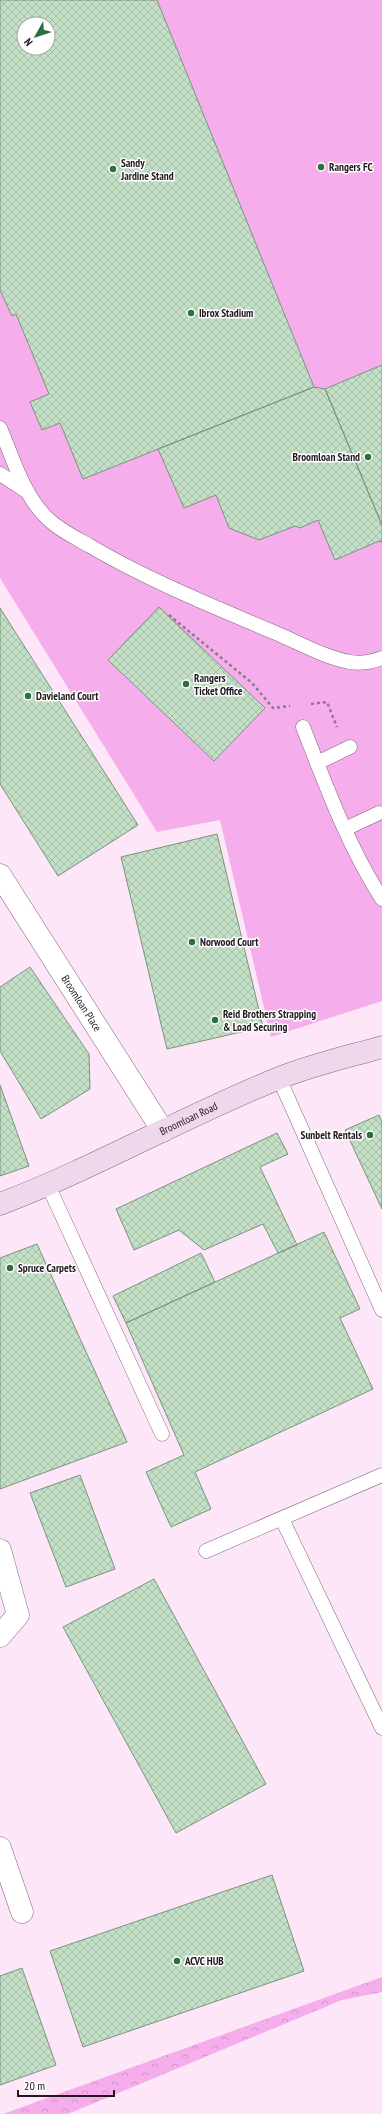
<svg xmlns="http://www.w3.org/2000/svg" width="382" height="2114" viewBox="0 0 382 2114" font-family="'PT Sans Narrow',sans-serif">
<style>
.green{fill:#f5aeeb;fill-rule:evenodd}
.forest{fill:url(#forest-crowns)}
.building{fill:url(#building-cross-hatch);stroke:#79947d;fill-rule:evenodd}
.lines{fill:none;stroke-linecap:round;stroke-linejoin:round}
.lane-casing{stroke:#81677d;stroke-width:15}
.street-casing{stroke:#81677d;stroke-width:23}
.secondary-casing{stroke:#81677d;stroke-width:23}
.path{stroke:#8b7a87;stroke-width:2.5;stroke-dasharray:3 3;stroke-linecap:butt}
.lane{stroke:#fff;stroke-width:14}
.street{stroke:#fff;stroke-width:22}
.secondary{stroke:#efd7ec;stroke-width:22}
.poi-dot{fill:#2b713d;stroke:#fff;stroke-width:1.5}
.labels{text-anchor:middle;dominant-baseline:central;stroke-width:3;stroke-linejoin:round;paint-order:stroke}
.poi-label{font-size:11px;font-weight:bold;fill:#21171f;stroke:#fff;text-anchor:start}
.street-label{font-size:11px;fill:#21171f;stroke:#fff}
</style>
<defs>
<pattern id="forest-crowns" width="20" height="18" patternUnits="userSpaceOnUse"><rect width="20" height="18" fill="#f5aeeb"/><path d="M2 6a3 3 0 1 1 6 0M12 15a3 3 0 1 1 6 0" fill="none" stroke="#d295c9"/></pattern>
<pattern id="building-cross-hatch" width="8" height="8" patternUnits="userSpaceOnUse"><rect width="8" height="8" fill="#c3e0c7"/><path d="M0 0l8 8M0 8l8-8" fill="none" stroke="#a7bfaa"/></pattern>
</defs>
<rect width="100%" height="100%" fill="#fee6f9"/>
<path class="green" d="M0 0H382V1001L271 1037 220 820 157 832 0 578ZM24 24H48V48H24Z"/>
<path class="forest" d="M382 1977V1992L342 2000 68 2114H3Z"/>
<path class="building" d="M0 0H157L314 387 83 479 60 423 42 430 30 402 49 394 16 314 12 316 0 290ZM24 24H48V48H24Z
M382 365V525L325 389Z
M314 387 325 389 382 525V542L379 541 335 560 318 520 300 528 295 526 259 540 229 528 216 495 184 508 158 449Z
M159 607 265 708 214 761 108 660Z
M0 608 138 825 58 876 0 784Z
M217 834 263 1027 167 1049 121 857Z
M30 967 89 1054 90 1089 41 1119 0 1051V987Z
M0 1085 29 1166 0 1176Z
M379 1115 382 1122V1209L345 1130Z
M277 1133 288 1154 260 1167 297 1245 278 1253 263 1224 204 1250 179 1230 134 1250 116 1209Z
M324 1232 360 1309 340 1318 373 1389 195 1472 211 1509 171 1527 146 1472 184 1455 126 1323Z
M37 1244 127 1442 0 1489V1258Z
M201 1253 215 1282 126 1323 113 1296Z
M80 1475 115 1569 66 1587 30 1493Z
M154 1579 266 1784 176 1833 63 1627Z
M272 1875 304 1971 83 2047 50 1951Z
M22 1968 56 2065 0 2085V1976Z"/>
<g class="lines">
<g class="lane-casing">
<path id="lane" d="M0 428C13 458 23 495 47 518 59 530 76 538 90 546 148 580 210 605 271 631 296 641 323 657 350 662 361 664 371 662 382 658
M0 474 28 492
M303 727C326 786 348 846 382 899
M317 763 350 747
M345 829 379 813
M279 1078 382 1310
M48 1185 162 1434
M282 1519 382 1728
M206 1551 382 1475"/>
</g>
<g class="street-casing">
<g id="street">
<path id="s1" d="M0 875 163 1131"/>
<path d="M0 1550 18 1615 0 1636"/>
<path d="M0 1848 22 1912"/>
</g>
</g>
<g class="secondary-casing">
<g id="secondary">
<path id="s2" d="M0 1204C95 1168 183 1117 277 1079 311 1065 347 1057 382 1047"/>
</g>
</g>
<path class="path" d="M169 615 252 683 273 708 290 706
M311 704 327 702 337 727"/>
<use href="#lane" class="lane"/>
<use href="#street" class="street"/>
<use href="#secondary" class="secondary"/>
</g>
<g class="poi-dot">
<circle cx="321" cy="167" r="4"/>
<circle cx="113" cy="169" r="4"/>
<circle cx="191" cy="313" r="4"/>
<circle cx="368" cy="457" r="4"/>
<circle cx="186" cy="684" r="4"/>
<circle cx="28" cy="696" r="4"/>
<circle cx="192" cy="942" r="4"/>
<circle cx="215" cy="1020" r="4"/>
<circle cx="370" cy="1135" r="4"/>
<circle cx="10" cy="1268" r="4"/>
<circle cx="177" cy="1961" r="4"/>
</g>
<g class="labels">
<g class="poi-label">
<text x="121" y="163">Sandy<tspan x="121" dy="13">Jardine Stand</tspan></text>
<text x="329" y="167">Rangers FC</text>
<text x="199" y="313">Ibrox Stadium</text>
<text x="360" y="457" text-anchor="end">Broomloan Stand</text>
<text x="194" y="678">Rangers<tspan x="194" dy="13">Ticket Office</tspan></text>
<text x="36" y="696">Davieland Court</text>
<text x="200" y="942">Norwood Court</text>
<text x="223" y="1014">Reid Brothers Strapping<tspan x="223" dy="13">&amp; Load Securing</tspan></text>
<text x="362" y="1135" text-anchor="end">Sunbelt Rentals</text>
<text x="18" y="1268">Spruce Carpets</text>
<text x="185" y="1961">ACVC HUB</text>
</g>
<g class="street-label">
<text stroke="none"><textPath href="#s1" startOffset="152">Broomloan Place</textPath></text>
<text stroke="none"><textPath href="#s2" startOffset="207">Broomloan Road</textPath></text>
</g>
</g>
<g transform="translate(36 36) rotate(231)"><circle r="19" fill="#ffffff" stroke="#a6a2a5"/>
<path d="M0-3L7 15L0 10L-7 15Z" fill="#2b713d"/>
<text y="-6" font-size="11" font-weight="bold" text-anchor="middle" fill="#21171f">N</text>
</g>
<path d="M18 2090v6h96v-6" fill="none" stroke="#21171f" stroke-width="2"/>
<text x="24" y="2090" font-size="12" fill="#21171f" stroke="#ffffff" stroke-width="3" paint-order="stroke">20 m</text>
</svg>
